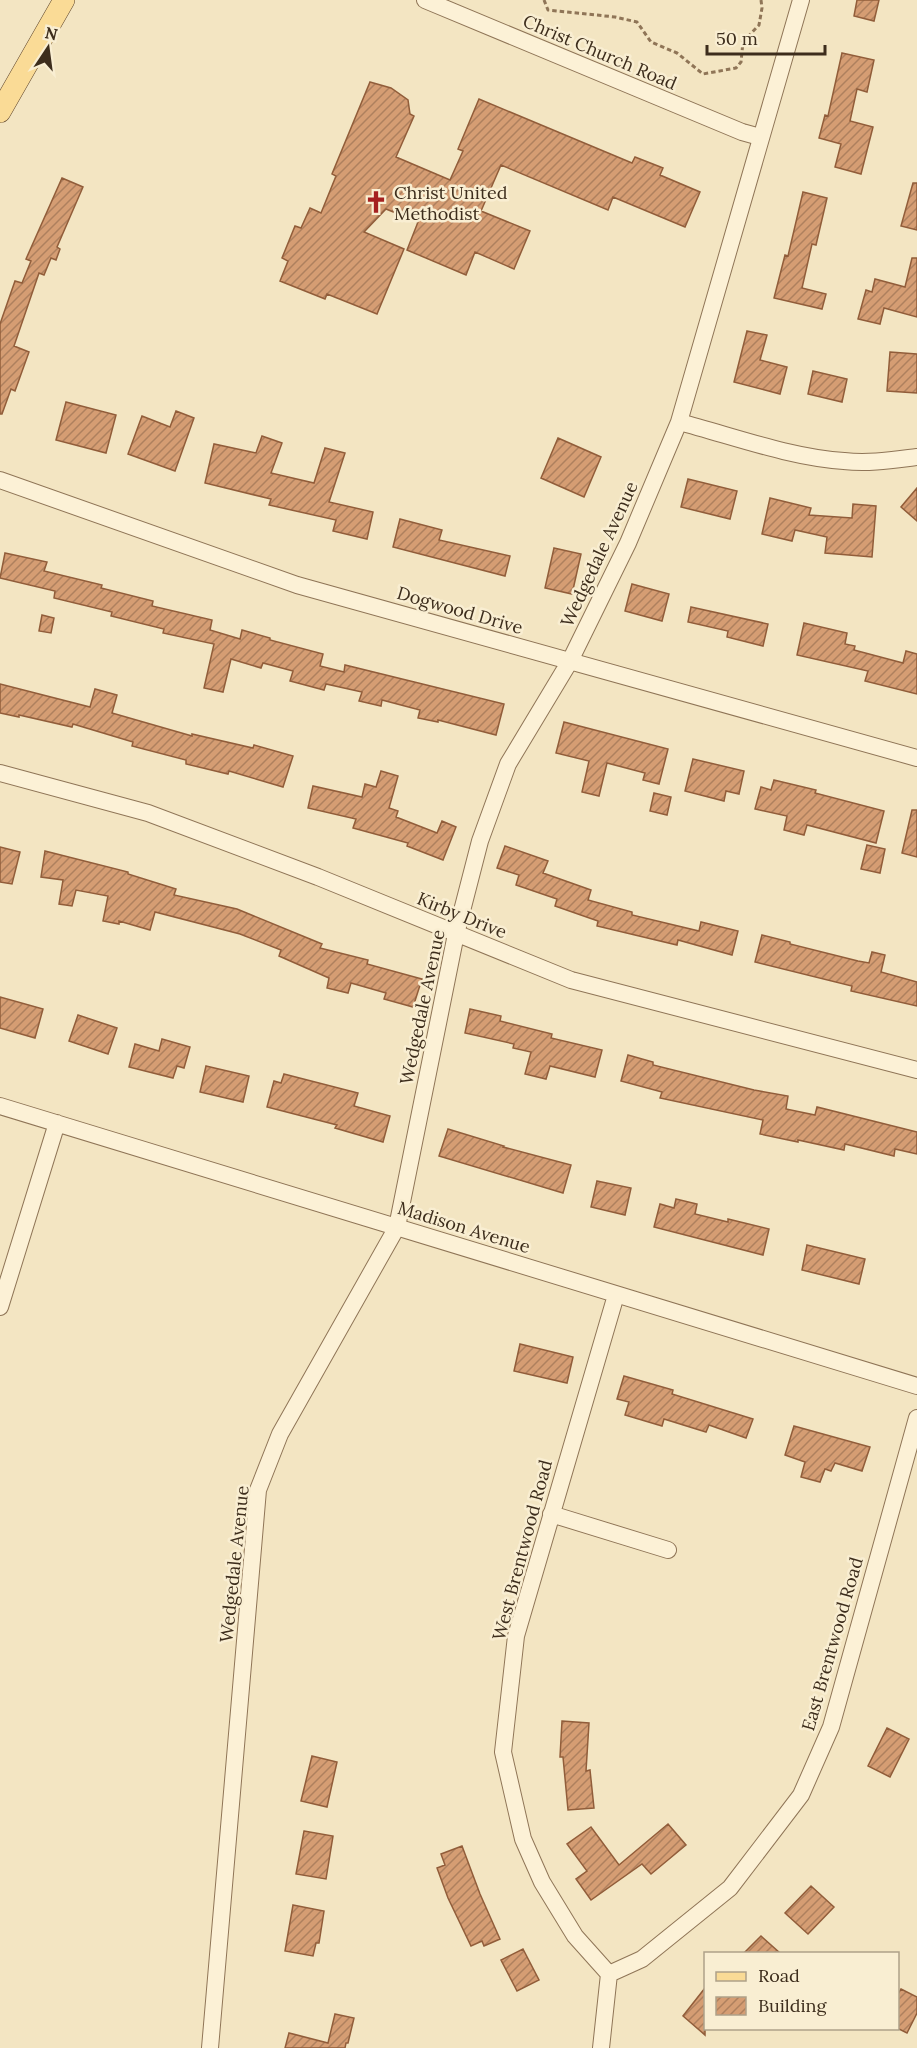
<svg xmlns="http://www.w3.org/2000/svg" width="917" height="2048" viewBox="0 0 917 2048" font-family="Lora,serif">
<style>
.building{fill:url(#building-hatch);stroke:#915d3a;stroke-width:1.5}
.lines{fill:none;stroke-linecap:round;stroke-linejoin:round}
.minor-casing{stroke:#8f7557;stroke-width:18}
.major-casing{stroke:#5c432b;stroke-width:22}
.path{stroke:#8f7557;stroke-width:3;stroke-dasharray:4.5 3;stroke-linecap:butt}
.minor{stroke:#fcf1d6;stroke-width:16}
.major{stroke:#fadb96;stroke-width:21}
.labels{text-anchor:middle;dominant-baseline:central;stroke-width:5;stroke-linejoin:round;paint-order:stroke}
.street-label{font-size:18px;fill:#3d2d1c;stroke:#f9eed2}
.poi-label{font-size:18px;fill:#3d2d1c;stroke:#f9eed2;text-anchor:start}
</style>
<defs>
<pattern id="building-hatch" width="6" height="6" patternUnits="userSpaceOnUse" patternTransform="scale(1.5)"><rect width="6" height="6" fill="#d59d73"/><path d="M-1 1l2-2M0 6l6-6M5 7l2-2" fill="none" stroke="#ae805e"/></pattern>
</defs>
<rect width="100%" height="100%" fill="#f3e5c2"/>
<path class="building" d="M857 0H879L874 21 854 16Z
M842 53 874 60 867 92 857 89 850 121 873 127 861 174 835 167 841 144 819 138 825 115 828 116Z
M370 82 391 88 408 100 410 114 414 116 396 157 450 180 463 151 458 149 479 99 632 163 635 157 663 168 660 175 700 192 685 227 613 197 608 210 501 165 481 211 530 231 514 269 475 252 466 275 407 250 418 222 386 209 364 232 404 249 377 314 327 294 325 299 280 281 288 261 282 258 295 226 301 228 310 208 321 213 336 176 332 174Z
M62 178 83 187 57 247 60 249 56 260 51 258 44 275 39 273 14 346 29 352 15 391 11 389 2 414H0V324L15 281 22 283 31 261 26 259Z
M913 183H917V230L901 226Z
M803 192 827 198 816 245 812 244 802 288 826 294 822 309 774 298 785 255 788 256Z
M912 258H917V317L884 308 880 324 858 319 866 290 872 292 875 279 905 287Z
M747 331 767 335 760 360 787 367 780 394 734 382Z
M890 352 917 354V393L887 391Z
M813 371 847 379 842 402 808 394Z
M66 402 116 415 106 453 56 440Z
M176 411 194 418 175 471 128 454 142 416 170 427Z
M262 436 282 443 271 473 314 483 325 448 345 453 329 502 373 512 367 539 333 531 336 520 269 505 271 499 205 483 214 444 256 453Z
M558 438 601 457 584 497 541 478Z
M688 479 737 491 730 519 681 507Z
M917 488V521L901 507Z
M770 498 811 508 809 515 852 518 853 504 876 506 872 557 825 553 827 537 795 530 792 541 762 534Z
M400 519 442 530 439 540 510 556 505 576 393 547Z
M554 548 581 554 572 594 545 588Z
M5 553 47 562 44 571 102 585 101 588 153 601 152 606 212 620 210 630 240 639 242 630 270 638V640L323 654 320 666 344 672 345 665 504 704 496 735 438 720V722L418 718 420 710 382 700 381 706 359 701 362 692 326 684 324 690 290 681 293 671 263 663 261 668 231 659 223 692 204 688 214 644 163 633 164 629 111 616 112 612 54 598 55 591 0 578Z
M632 584 669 594 662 621 625 611Z
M691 607 768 624 763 646 727 637 728 631 688 622Z
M42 615 54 618 51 633 39 631Z
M804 623 847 633 845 644 855 646 854 650 903 663 906 651 917 654V694L865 681 868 671 797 655Z
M0 684 90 707 95 689 117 695 112 713 192 736V734L253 748 254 745 293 756 283 787 229 771 228 774 186 764V760L132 746 133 742 73 724 72 727 19 715V717L0 713Z
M564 722 668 749 659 784 643 780 645 773 607 763 599 796 582 792 589 761 556 753Z
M693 759 744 771 739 794 726 791 724 801 685 791Z
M381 771 398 776 389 808 398 811 396 817 437 833 442 821 456 827 443 860 407 846 408 843 353 828 356 819 308 808 313 786 362 797 365 784 376 787Z
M774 780 816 790 815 793 884 811 876 843 807 825 804 835 784 830 787 816 755 809 761 787 771 790Z
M654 793 671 797 667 815 650 811Z
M912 810H917V857L902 853Z
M867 845 885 849 880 873 861 869Z
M505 846 548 861 543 873 591 890 588 900 632 912V915L699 931 701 922 738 931 732 955 678 940 677 945 597 926 598 921 555 906 557 899 516 885 519 875 497 868Z
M0 847 20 852 12 884 0 882Z
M45 851 128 872V874L176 889 174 895 237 909 322 944 320 948 368 960 367 964 422 979 413 1007 384 999 386 993 351 983 348 993 327 988 329 978 279 956 281 950 240 934 155 912 150 930 119 921V924L103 921 108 896 76 890 72 906 59 904 63 880 41 877Z
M762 935 790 942V944L858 961 869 963 872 952 885 955 881 972 917 982V1006L851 991 852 986 755 962Z
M0 997 43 1009 35 1038 0 1028Z
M470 1009 501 1016 500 1021 552 1034 551 1038 602 1050 595 1077 550 1066 546 1079 525 1074 531 1052 513 1048 514 1044 465 1033Z
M78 1015 117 1028 108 1054 69 1041Z
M162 1039 190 1047 184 1068 177 1066 173 1078 129 1067 135 1044 159 1051Z
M628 1055 653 1062V1065L754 1090 788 1096 786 1109 815 1115 817 1107 917 1132V1154L895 1149 894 1156 845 1144 844 1150 798 1140V1142L760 1134 763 1120 660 1098 662 1092 621 1081Z
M206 1066 249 1076 243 1102 200 1092Z
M284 1074 358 1093 354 1106 390 1116 383 1142 335 1128 337 1125 267 1107 274 1081 281 1083Z
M448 1129 504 1146 503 1147 571 1165 563 1193 439 1156Z
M597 1181 631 1188 625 1215 591 1207Z
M676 1199 697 1204 695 1214 728 1222V1219L769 1229 763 1255 654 1227 660 1204 674 1208Z
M807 1245 865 1259 859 1284 802 1270Z
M520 1344 573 1357 567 1383 514 1371Z
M624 1376 673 1390 672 1394 753 1419 746 1438 709 1425 706 1432 664 1419 662 1426 625 1415 629 1402 617 1399Z
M794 1426 870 1447 862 1471 835 1463 831 1471 825 1469 820 1482 801 1477 805 1462 785 1455Z
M562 1721 589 1723 586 1771 590 1770 594 1808 568 1810 563 1757H560Z
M887 1728 909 1739 890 1777 868 1766Z
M312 1756 337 1762 327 1807 301 1801Z
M668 1824 686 1845 651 1874 642 1864 591 1900 576 1879 587 1871 567 1844 591 1827 619 1865Z
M304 1831 333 1836 326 1879 296 1874Z
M462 1846 480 1894 500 1939 484 1946 482 1941 471 1946 448 1898 437 1868 445 1865 441 1854Z
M811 1886 834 1907 808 1934 785 1913Z
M293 1905 324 1911 319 1943H316L313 1956 285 1951Z
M761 1936 780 1953H744Z
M523 1949 539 1980 517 1991 501 1960Z
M705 1988V2035L683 2016Z
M901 1989 917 1997V2013L907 2033 897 2028V1996Z
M335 2014 354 2018 348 2043H346L345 2048H285L289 2033 328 2043Z"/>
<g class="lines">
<g class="minor-casing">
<path id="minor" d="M425 0 742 132 760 137
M679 422C733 436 788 457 844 461 868 464 893 460 917 457
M0 480 297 585 917 758
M0 773 148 813 318 877 571 980 917 1070
M0 1106 917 1386
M0 1307 57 1123
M551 1514 668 1550
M609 1974 575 1936 542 1882 523 1839 503 1752 516 1636 616 1295
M609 1974 642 1959 730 1888 801 1795 831 1727 917 1418
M210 2048 258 1490 280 1434 397 1227 456 934 480 841 508 764 570 661 628 543 679 422 801 0
M601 2048 609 1974"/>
</g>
<g class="major-casing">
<path id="major" d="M0 112 64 0"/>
</g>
<path class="path" d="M544 0 548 10 615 17 637 22 651 42 677 53 703 74 736 68 741 62 743 42 759 25 762 8 761 0"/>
<use href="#minor" class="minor"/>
<use href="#major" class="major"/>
</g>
<defs>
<g id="church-bare" transform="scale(1.8)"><path d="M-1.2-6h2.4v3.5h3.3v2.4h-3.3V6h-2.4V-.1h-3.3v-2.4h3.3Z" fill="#a52020" stroke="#f9eed2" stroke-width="2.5" paint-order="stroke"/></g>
</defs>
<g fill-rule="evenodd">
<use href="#church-bare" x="376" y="202"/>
</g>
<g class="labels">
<g class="street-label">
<text transform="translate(600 52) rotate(23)">Christ Church Road</text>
<text transform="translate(599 554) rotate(-65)">Wedgedale Avenue</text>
<text transform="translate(460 610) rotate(16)">Dogwood Drive</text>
<text transform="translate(462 915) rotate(22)">Kirby Drive</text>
<text transform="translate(422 1007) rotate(-78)">Wedgedale Avenue</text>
<text transform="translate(464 1227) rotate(17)">Madison Avenue</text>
<text transform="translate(522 1550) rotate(-75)">West Brentwood Road</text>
<text transform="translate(234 1564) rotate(-84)">Wedgedale Avenue</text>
<text transform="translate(832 1644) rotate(-74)">East Brentwood Road</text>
</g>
<g class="poi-label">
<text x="394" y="192">Christ United<tspan x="394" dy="21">Methodist</tspan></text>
</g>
</g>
<rect x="704" y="1952" width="195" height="78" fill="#f9eed2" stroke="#aea189" stroke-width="1.5"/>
<rect x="716" y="1972" width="30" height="9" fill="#fadb96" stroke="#aea189" stroke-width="1.5"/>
<text x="758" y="1982" font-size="18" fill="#3d2d1c">Road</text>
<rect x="716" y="1997" width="30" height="18" fill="url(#building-hatch)" stroke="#aea189" stroke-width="1.5"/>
<text x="758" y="2012" font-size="18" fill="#3d2d1c">Building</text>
<g transform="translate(48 48) rotate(13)" stroke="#f9eed2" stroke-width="4.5" paint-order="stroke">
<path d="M0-4.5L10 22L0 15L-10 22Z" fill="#3d2d1c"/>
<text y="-9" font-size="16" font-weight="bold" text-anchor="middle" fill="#3d2d1c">N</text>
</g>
<path d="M707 45v9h118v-9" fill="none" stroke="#3d2d1c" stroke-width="3"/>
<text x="716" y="45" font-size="18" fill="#3d2d1c" stroke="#f9eed2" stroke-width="4.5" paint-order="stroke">50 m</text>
</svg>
